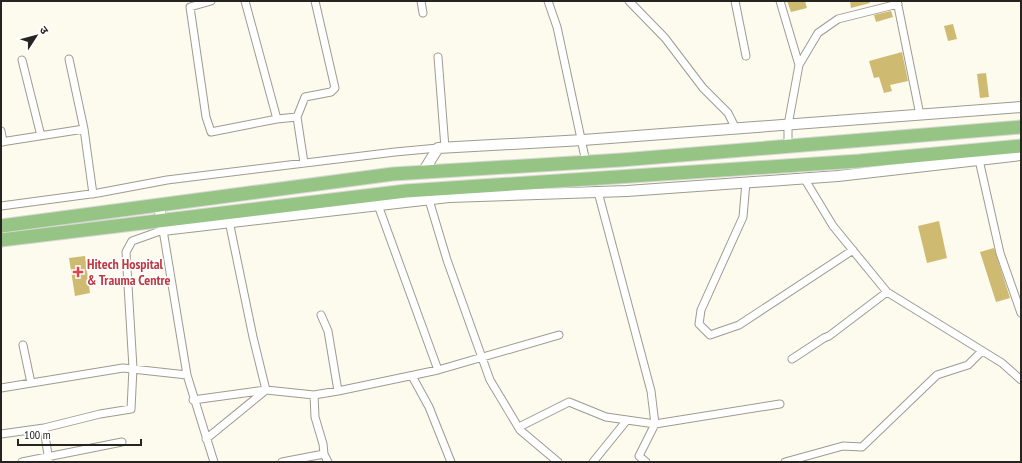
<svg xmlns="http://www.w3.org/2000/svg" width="1022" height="463" viewBox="0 0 1022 463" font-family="'PT Sans Narrow','Noto Sans Devanagari',sans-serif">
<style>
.building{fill:#cfba71}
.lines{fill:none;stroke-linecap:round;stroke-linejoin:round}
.street-casing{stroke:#9e9b91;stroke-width:9}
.secondary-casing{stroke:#9e9b91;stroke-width:12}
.highway-casing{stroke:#d8d8d7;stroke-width:15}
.street{stroke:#fff;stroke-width:7}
.secondary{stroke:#fff;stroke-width:10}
.highway{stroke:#96c485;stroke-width:13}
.health-dot{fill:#e0444e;stroke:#fff;stroke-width:1.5}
.labels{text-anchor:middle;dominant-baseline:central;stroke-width:3.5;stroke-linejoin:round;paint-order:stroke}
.health-label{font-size:14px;font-weight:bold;fill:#be3a42;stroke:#fff;text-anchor:start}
</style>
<rect width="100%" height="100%" fill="#fdfaee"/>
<path class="building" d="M787 1H805L807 8 791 12Z
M850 1H869L870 3 851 8Z
M891 11 893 17 876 22 874 15Z
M953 24 957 39 948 41 944 26Z
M902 52 908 81 890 85 892 91 884 93 879 77 874 78 869 61Z
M986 73 989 97 980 98 977 74Z
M939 221 947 258 927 263 918 226Z
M994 248 1010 298 996 302 980 252Z
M85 256 90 293 75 296 69 258Z"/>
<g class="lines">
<g class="street-casing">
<path id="street" d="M211 1 190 7 206 117 211 132 277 119 297 117
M245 1 277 119
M421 1 423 13
M548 1 557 27 586 162
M629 1 665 38 703 88 728 113 736 129
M735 1 746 56
M780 1 799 65 788 125V146
M897 1 920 115
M438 57 445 148
M69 59 84 129
M22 60 41 136
M799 65 818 33 838 19 898 4
M1 131 3 142
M1 142 84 129 93 194
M979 160 1000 253 1021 313
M304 163 297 117 305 97 331 92 335 88 315 1
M804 178 833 226 887 292 1002 363 1021 380
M746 182 743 217 701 310 699 324 710 335 739 325 853 250
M598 192 651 391 655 424 639 456 646 462
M429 200 447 260 490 380 520 430 558 462
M378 205 438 370
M1 206 98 193 167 180 395 152 438 148
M321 315 328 331 338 391
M23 345 31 383
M792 359 824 338 829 336 887 292
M187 375 214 462
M412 376 429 407 451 462
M1 388 123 368 187 375 163 230 132 241 126 252 133 368 131 409 100 414 44 428 1 434
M314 395 315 417 323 444 324 454 328 462
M193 400 266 390 314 395 338 391 438 370 559 335
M519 427 569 402 606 417 655 424 780 404
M44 428 49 462
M206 439 266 390 253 337 229 221
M22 462 122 442
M282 462 324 454
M593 462 627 420
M785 462 843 446 862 447 937 375 968 365 982 351"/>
</g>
<g class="secondary-casing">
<path id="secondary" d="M423 172 438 148 583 140 1021 107
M159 205 163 230 449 197 627 191 838 176 1021 155"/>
</g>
<g class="highway-casing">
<path id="highway" d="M1 226 393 174 621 160 1021 127
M1 240 406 191 859 161 1021 146"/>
</g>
<use href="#street" class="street"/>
<use href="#secondary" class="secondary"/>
<use href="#highway" class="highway"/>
</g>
<path class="health-dot" d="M76 266h4v4h4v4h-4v4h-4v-4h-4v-4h4z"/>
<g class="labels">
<g class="health-label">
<text x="87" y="264">Hitech Hospital<tspan x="87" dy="16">&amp; Trauma Centre</tspan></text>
</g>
</g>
<rect width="1022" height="463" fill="none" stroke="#262420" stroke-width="4"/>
<g transform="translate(36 36) rotate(54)" stroke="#ffffff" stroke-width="3" paint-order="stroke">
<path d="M0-3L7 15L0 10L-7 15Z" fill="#262420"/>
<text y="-6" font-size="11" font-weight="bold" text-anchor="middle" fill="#262420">उ</text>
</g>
<path d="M18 439v6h123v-6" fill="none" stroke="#262420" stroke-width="2"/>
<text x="24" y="439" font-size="12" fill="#262420" stroke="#ffffff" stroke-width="3" paint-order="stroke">100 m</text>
</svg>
